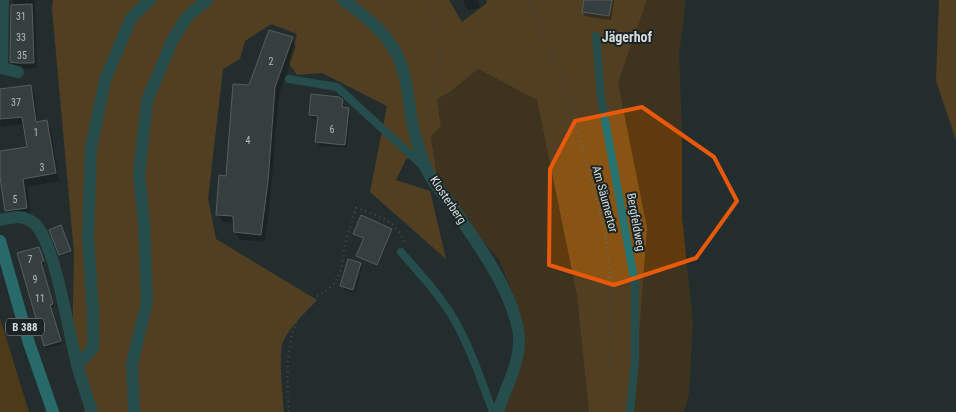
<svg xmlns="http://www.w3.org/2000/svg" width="956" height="412" viewBox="0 0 956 412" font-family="'Roboto Condensed',sans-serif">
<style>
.green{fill:#5e3a0e}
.forest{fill:#895413}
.water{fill:#7d4900}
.shadow{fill:#0007}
.building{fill:#4c5655;stroke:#8d9897}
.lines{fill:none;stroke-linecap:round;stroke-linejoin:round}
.path{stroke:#626969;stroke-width:2.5;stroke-dasharray:1 4;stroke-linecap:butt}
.service{stroke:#277371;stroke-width:8}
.minor{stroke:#277371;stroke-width:12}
.primary{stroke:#2eb4b2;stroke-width:12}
.marked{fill:none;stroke:#e8590c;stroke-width:4;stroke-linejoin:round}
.labels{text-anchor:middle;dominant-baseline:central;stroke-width:4;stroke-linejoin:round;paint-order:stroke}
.number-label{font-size:10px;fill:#b4baba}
.shield{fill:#1b2424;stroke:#9fa5a5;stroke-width:1}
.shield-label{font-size:11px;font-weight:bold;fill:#d7dcdc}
.street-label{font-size:12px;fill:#d7dcdc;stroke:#1b2424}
.neighbourhood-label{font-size:14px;font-weight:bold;fill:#d7dcdc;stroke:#1b2424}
</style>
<rect width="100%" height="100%" fill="#252e2d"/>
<path class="green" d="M647 0H686L679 54 682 136V217L693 323 689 394 684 412H633L618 83Z
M478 69 537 100 577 296 589 412H504L524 355 522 333 515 300 500 261 477 234 437 176 431 137 441 125 437 99 450 92Z"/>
<path class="forest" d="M53 0H449L462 22 487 3 486 0H647L618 83 647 228 633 412H589L577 296 537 100 478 69 450 92 437 99 441 126 431 137 437 176 413 159H406L396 180 430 191 446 259 370 192 387 106 322 73 297 75 289 64 297 34 271 24 245 41 240 59 223 69 208 199 216 239 317 300C305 313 290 326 283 342 278 352 283 400 284 412H85L72 349 74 253 52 9Z
M939 0H956V140L936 81Z"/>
<path class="water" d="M0 318 29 412H0Z"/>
<path class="shadow" d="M13 0H35L37 68 21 69 15 67 11 61Z
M463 0H478L480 8 468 11Z
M585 0H614L611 20 585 16 583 12Z
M292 38 296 46 279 95 271 189 265 242 240 240 235 232V223L222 222 218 214 227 177 250 86Z
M30 86 35 94 38 123 46 122 51 130 59 181 27 187 31 215 11 218 6 210 0 169V153L28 148 24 124 2 127 0 124V90Z
M312 95 342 101 344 105V109H348L350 113 347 148 319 146 317 142 319 120 312 119 310 115Z
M61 228 71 253 61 256 50 230Z
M391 230 392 231 377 266 359 257 358 256 365 239 355 234Z
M40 252 45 264 42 265 54 307 51 308 62 344 47 348 45 345Z
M360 264 362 268 355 293 344 290 341 286Z"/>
<path class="building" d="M584 0H612L609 16 582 12Z
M32 4 34 63H17L10 62 11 5Z
M269 30 293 37 275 87 268 181 261 235 234 232 233 216 216 215 219 175 226 176 233 84 249 85Z
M31 85 36 122 47 120 56 173 23 179 27 208 5 211 0 177V151L27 147 22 117 0 119V89Z
M311 94 339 97 343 100 342 107 349 108 345 145 315 142 318 116 309 115Z
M361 215 392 229 377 265 356 256 364 238 353 234Z
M61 225 71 251 59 255 49 230Z
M39 247 44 261 41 262 53 304 50 305 61 341 44 346 17 253Z
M348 259 361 263 353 290 340 286Z"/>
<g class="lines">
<path class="path" d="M529 0 565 87 605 231 610 270 609 316 612 412
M426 125 439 66 441 32 428 0
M289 412C286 383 285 323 309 302 320 293 334 289 339 274 343 265 343 254 345 244 348 232 353 220 356 208 375 214 399 222 404 243"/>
<path class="service" d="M596 36 601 98 635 284V360L630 412
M289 79 337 87 422 165
M401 252C420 274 440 295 454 319 471 349 481 380 493 412"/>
<path class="minor" d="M3 0 2 68 18 72
M343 0C362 13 382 29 394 49 407 72 408 97 412 122 415 136 420 152 425 166 430 179 442 192 450 203 475 241 509 284 518 329 524 358 506 385 498 412
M0 220C13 217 25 214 36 225 55 245 69 334 77 364 81 380 87 396 92 412
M77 366 93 348V312L88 237 91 148 105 80 131 18 150 0
M134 412 132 364 147 302 144 222 139 175 147 101 172 41 187 17 207 0"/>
<path class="primary" d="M0 241 29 343 53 412"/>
</g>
<path d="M0 0H956V412H0ZM642 107 714 157 737 201 696 258 614 285 549 265 550 169 575 121Z" fill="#252e2d" fill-opacity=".55" fill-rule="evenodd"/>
<path class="marked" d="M642 107 714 157 737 201 696 258 614 285 549 265 550 169 575 121Z"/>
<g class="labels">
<g class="number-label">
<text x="21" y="16">31</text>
<text x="21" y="37">33</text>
<text x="22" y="55">35</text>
<text x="271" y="61">2</text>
<text x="16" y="102">37</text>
<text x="332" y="129">6</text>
<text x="36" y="132">1</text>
<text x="248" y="140">4</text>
<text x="42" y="167">3</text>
<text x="15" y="199">5</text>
<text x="30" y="259">7</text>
<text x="35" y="279">9</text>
<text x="40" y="298">11</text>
</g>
<rect class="shield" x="6" y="318.5" width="38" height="17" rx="4"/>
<g class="shield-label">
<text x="25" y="327">B 388</text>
</g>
<g class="street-label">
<text transform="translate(605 199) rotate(75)">Am Säumertor</text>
<text transform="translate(448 200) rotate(56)">Klosterberg</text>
<text transform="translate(636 222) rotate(80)">Bergfeldweg</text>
</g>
<g class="neighbourhood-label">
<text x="627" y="37">Jägerhof</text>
</g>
</g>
</svg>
